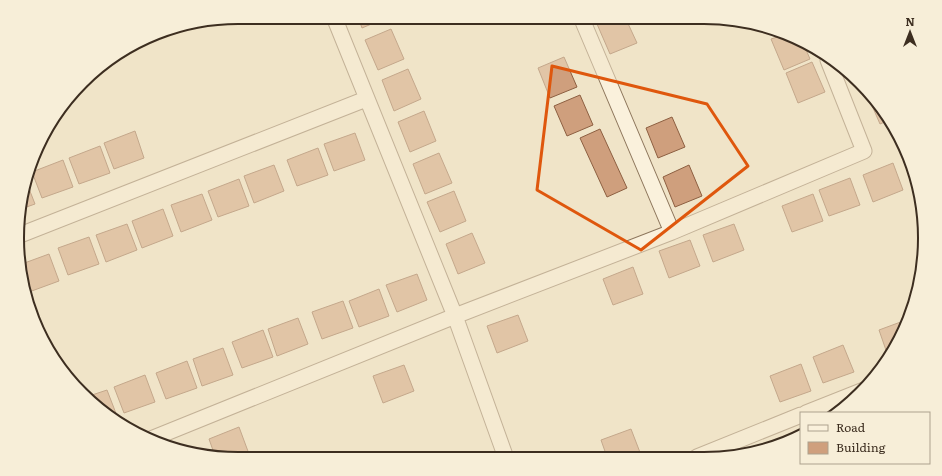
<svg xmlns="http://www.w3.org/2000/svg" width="942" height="476" viewBox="0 0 942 476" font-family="Literata,serif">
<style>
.building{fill:#cf9f7d;stroke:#8d5f41}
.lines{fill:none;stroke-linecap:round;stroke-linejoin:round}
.minor-casing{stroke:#8d765c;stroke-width:17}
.minor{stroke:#faf1dc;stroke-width:15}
.marked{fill:none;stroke:#df570d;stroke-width:3;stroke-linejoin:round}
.rim{fill:none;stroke:#3d2e20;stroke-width:2}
</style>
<rect width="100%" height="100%" fill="#f0e4c8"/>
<path class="building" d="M358 17H388L362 28Z
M614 17H625L637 43 610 54 597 24Z
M391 29 404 59 378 70 365 40Z
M783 35 802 40 810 59 784 70 771 39Z
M564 57 577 87 550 98 538 68Z
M812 62 825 92 798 103 786 73Z
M408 69 421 99 394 111 382 80Z
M870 93 887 121 880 124 867 94Z
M580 95 593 125 567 136 554 106Z
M424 111 436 141 410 152 398 122Z
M672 117 685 147 658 158 646 128Z
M600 129 627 188 607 197 580 138Z
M135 131 144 158 114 169 104 143Z
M355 133 365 160 334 171 324 144Z
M100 146 110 173 79 184 69 158Z
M318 148 328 175 297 186 287 160Z
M439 153 452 183 425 194 413 164Z
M63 160 73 187 42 198 32 172Z
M893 163 903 190 873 202 863 175Z
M274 165 284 191 254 203 244 176Z
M689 165 702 196 675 207 663 177Z
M850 178 860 205 829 216 819 190Z
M239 179 249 206 218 217 208 191Z
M26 181 35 204 21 209V195Z
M454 191 466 221 440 232 427 202Z
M202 194 212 220 181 232 171 205Z
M813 194 823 221 792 232 782 206Z
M163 209 173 236 142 248 132 221Z
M127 224 137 250 106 262 96 235Z
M734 224 744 250 713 262 703 235Z
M472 233 485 263 458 274 446 244Z
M89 237 99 264 68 275 58 248Z
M690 240 700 266 669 278 659 251Z
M49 254 59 281 29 292 19 265Z
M633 267 643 294 613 305 603 279Z
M417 274 427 300 397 312 386 285Z
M379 289 389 316 359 327 349 301Z
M343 301 353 328 322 339 312 312Z
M518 315 528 341 497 353 487 326Z
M298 318 308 344 277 356 268 329Z
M906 320 902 336 888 356 879 330Z
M263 330 273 357 242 368 232 342Z
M843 345 854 372 823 383 813 357Z
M223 348 233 375 202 386 193 359Z
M187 361 197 388 166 399 156 373Z
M801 364 811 391 780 402 770 376Z
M404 365 414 391 383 403 373 376Z
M145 375 155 402 124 413 114 387Z
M107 390 117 416 114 417 86 397Z
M239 427 249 454 237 459H224L215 456 209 439Z
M631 429 641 455 636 457H607L601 440Z
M801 430V435L793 440 790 434Z"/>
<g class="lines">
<g class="minor-casing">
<path id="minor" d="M334 17 455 316 506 458
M581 17 672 232
M20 235 366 99
M806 413 864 390
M151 439 455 316 672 232 864 151 828 60
M697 457 801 415"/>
</g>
<use href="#minor" class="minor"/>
</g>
<path d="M0 0H942V476H0ZM552 66 707 104 748 166 641 250 537 190Z" fill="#f0e4c8" fill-opacity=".55" fill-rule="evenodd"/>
<path class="marked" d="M552 66 707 104 748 166 641 250 537 190Z"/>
<path d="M0 0H942V476H0ZM238 24H704A214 214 0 0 1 918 238V238A214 214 0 0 1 704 452H238A214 214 0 0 1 24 238V238A214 214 0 0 1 238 24Z" fill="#f7eed8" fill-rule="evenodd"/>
<path class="rim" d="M238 24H704A214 214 0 0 1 918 238V238A214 214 0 0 1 704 452H238A214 214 0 0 1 24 238V238A214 214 0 0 1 238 24Z"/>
<rect x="800" y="412" width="130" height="52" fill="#f7eed8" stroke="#ada18e"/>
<rect x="808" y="425" width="20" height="6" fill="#faf1dc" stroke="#ada18e"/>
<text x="836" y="432" font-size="12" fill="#3d2e20">Road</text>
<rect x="808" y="442" width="20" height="12" fill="#cf9f7d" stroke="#ada18e"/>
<text x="836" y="452" font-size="12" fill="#3d2e20">Building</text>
<g transform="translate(910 32)" stroke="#f7eed8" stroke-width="3" paint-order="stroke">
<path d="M0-3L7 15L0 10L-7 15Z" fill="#3d2e20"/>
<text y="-6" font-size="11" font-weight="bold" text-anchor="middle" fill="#3d2e20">N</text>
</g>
</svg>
